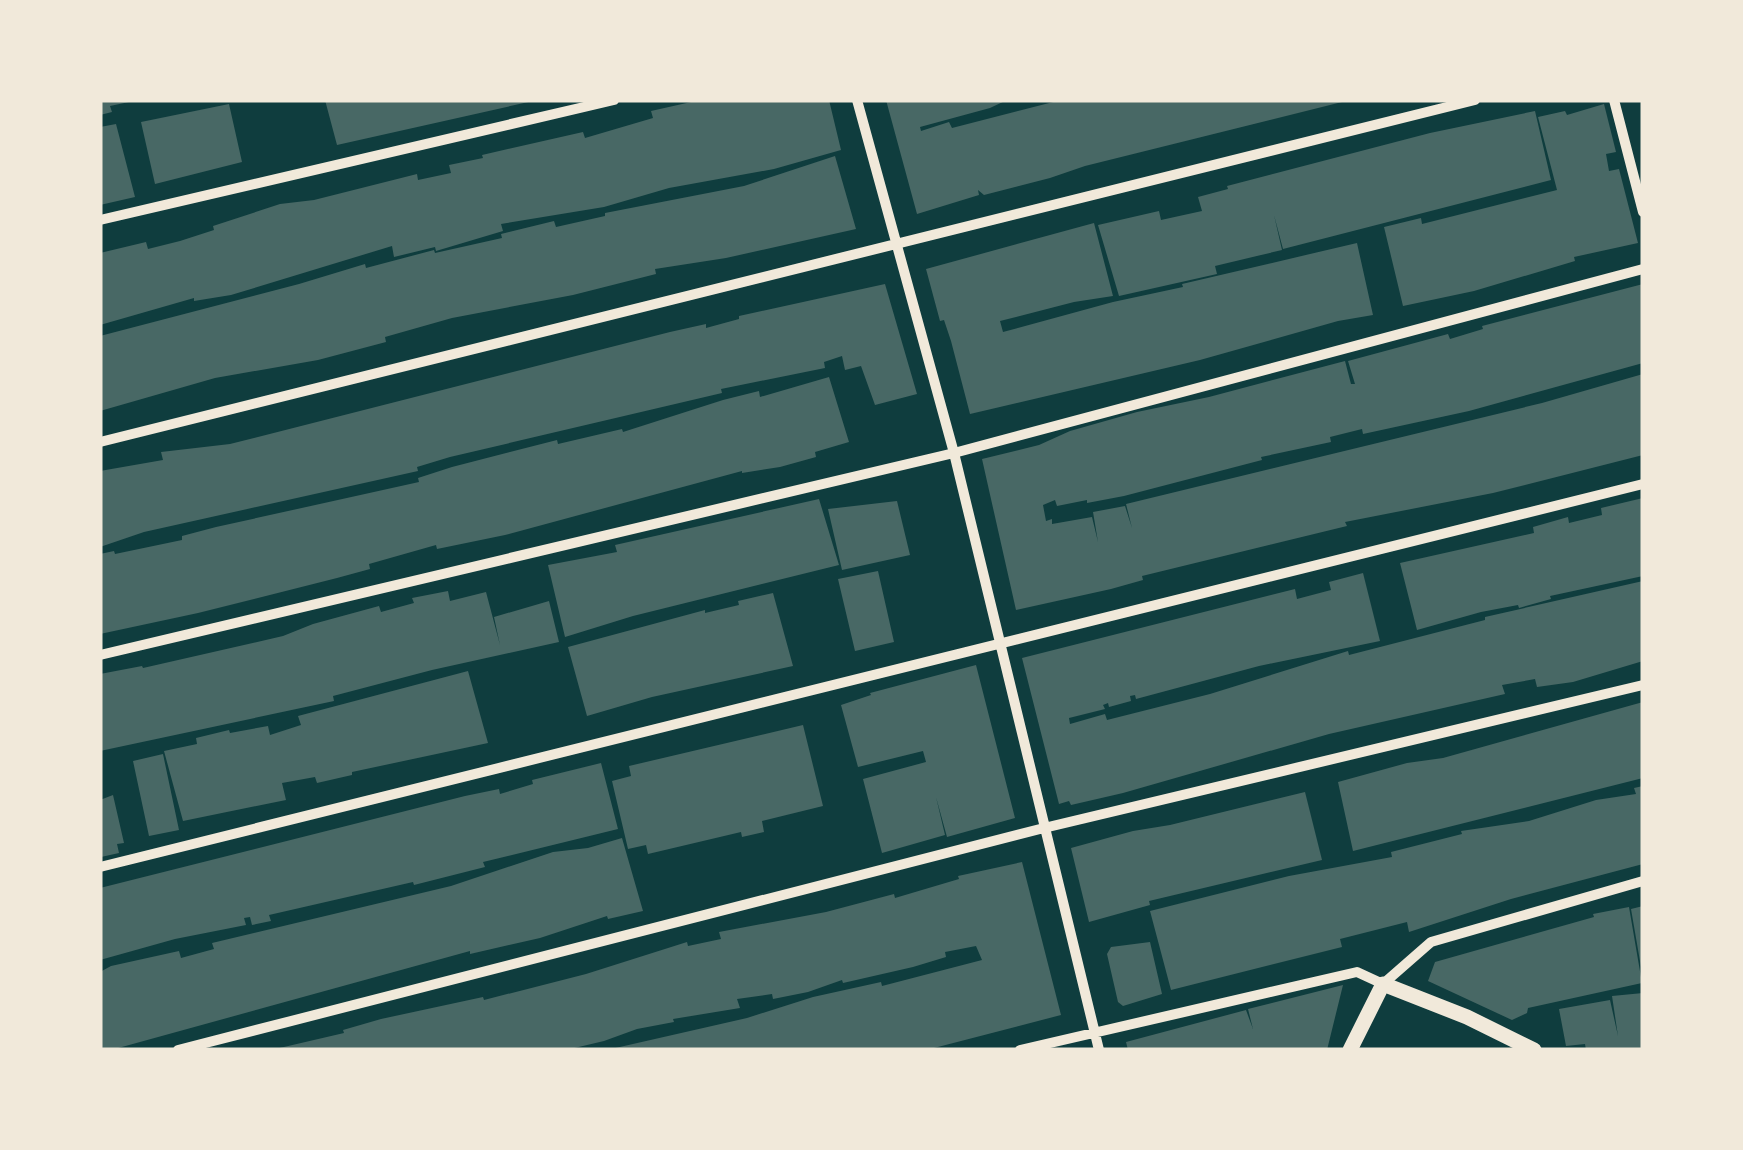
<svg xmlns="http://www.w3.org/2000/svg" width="1743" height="1150" viewBox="0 0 1743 1150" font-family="'Alegreya Sans',sans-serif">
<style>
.building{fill:#486865}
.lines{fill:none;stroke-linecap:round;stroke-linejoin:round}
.minor{stroke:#f1e9da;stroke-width:10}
.tertiary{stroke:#f1e9da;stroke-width:15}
</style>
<rect width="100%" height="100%" fill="#0f3d3e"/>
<path class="building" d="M100 100H129V102L110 106 112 112 100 115Z
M325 100H533V101L337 145Z
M700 100H829L841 150 774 169 669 188 604 207 501 224 503 231 436 251 435 247 394 257 392 246 231 295 194 301V298L100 325V253L146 242 148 249 180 241 214 230 213 226 280 204 314 200 417 174 418 180 451 173 449 165 483 158 482 155 583 132 585 138 653 118 651 111Z
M886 100H1007L990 108 920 127 921 131 949 122 952 128 1061 100 1346 101 1085 166 1050 178 984 195 978 190 979 195 917 214Z
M229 104 242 162 155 184 141 122Z
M1604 104 1616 152 1606 154 1609 171 1619 169 1638 243 1574 257 1575 261 1474 291 1403 306 1384 227 1421 218 1422 224 1557 190 1538 117 1565 111 1567 115Z
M1535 111 1551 180 1283 249 1274 215 1282 250 1215 266 1217 274 1119 296 1098 225 1159 211 1161 220 1202 211 1198 197 1228 189 1227 186 1430 133Z
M116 124 135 197 100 205V127Z
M835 156 856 229 726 258 655 269 656 274 573 295 452 318 385 337 386 342 318 360 215 378 100 411V336L299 284 365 264 366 268 434 250 435 253 502 238 501 234 554 221 556 227 605 216V213L744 186Z
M1094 223 1113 296 1074 302 1000 321 1003 332 1113 302 1183 287 1182 284 1357 243 1373 315 1338 321 1200 360 970 414 951 341 944 320 940 321 926 269Z
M885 284 917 394 875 405 861 366 845 370 842 356 824 362 825 368 721 389 722 393 450 457 417 467 418 471 144 532 100 547V471L163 460 161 452 230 444 670 332 706 324V328L739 319V316Z
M1643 284V363L1469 411 1363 434 1362 429 1330 437 1331 442 1261 457 1262 460 1124 496 1087 503V500L1057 506 1055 500 1043 505 1046 521 1052 519V524L1092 517 1098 542 1093 512 1125 506 1132 528 1126 504 1542 403 1643 374V455L1493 493 1345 522 1347 526 1142 576 1143 580 1111 589 1016 610 982 459 1039 445 1070 431 1137 412 1209 397 1345 361 1351 384H1355L1348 361 1448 334 1450 339 1483 329 1482 326Z
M829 377 849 442 815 452 816 457 780 467 742 473V471L505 535 437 549 436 545 369 564 370 569 337 578 198 613 100 634V554L114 551 115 554 182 540V536L216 527 419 482 418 478 452 467 557 440 558 444 622 429 623 432 723 400 759 391 760 397Z
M1643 498V576L1550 596 1551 599 1519 608 1518 605 1481 612 1417 630 1400 563 1534 533 1533 527 1568 517 1569 523 1602 515 1601 508Z
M819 499 839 565 633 616 565 637 548 565 617 552 615 545Z
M897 501 910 555 842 570 828 509Z
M878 571 894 642 855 651 838 579Z
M1363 573 1380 641 1259 666 1136 699 1135 695 1130 696 1131 701 1109 707 1108 703 1103 705 1105 709 1069 718 1070 724 1105 714 1107 720 1210 694 1348 651 1349 655 1485 620V617L1643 581V661L1573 682 1537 687 1535 679 1502 685 1505 694 1329 734 1123 793 1071 805 1069 801 1059 804 1022 658 1295 589 1297 599 1331 590 1329 582Z
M448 591 450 601 486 592 500 645 494 617 549 601 559 642 432 670 333 696 334 701 100 751V674L142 666 143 668 283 636 313 624 379 606 381 612 414 603 412 598Z
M773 593 793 666 652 697 587 716 568 647 705 610V613L739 605 738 601Z
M976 665 1015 818 947 837 936 797 945 835 882 853 863 779 926 762 923 751 858 767 841 705 871 695 870 693Z
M468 671 488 743 352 772V775L317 783 315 777 282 783 286 800 183 821 164 751 197 744 196 738 229 730 230 733 268 726 270 735 301 725 298 716Z
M1643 702V778L1353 851 1338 782 1407 763 1443 758Z
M803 725 823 806 762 821 764 832 742 837 741 832 648 854 646 845 628 849 612 781 631 776 629 766Z
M163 754 179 830 149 836 133 761Z
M601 763 618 829 483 862 485 867 414 885 413 882 269 915 271 921 252 925 250 917 244 918 246 925 175 939 100 960V888L465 796 499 789 500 794 533 784 532 780Z
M1643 786V864L1511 899 1409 932 1407 922 1340 939 1342 947 1171 990 1150 911 1289 876 1392 857 1391 852 1462 834 1461 831 1529 821 1596 800 1636 794 1634 788Z
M1305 792 1322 860 1149 901 1150 905 1089 922 1071 848 1133 831 1170 825Z
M113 795 124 843 117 844 119 853 101 857 100 800Z
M622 838 643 911 608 919 607 916 540 938 470 954V951L111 1050H100V972L111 966 179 951 181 958 214 949 212 943 451 886 553 852 588 848Z
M1022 862 1061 1015 934 1048 611 1049 747 1018 813 997 881 982 882 986 982 960 976 946 945 952 946 957 913 967 843 983 842 980 808 992 773 999 772 994 737 999 740 1008 673 1019 674 1022 637 1029 604 1041 566 1050H271L344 1033 343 1030 381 1019 483 997 484 1000 586 974 687 942 688 946 721 939 719 932 826 912 894 894 895 898 959 879 958 876Z
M1643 906V967H1641L1631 909Z
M1629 907 1642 983 1528 1008 1527 1013 1512 1020 1428 981 1435 962 1594 917 1593 914Z
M1150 942 1162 994 1123 1006 1118 1002 1107 954 1111 947Z
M1343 985 1327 1050H1128L1126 1042 1246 1010 1253 1029 1248 1009Z
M1643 993V1050H1586L1585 1044 1566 1046 1559 1009 1610 1000 1618 1036 1612 996Z"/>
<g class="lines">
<path class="minor" d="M857 100 954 453 1099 1050
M1614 100 1643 212
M100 220 614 100
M100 442 1475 100
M100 655 954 453 1643 269
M100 867 1643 484
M178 1050 1044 828 1643 685
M1020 1050 1357 972 1383 984 1431 942 1643 881"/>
<path class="tertiary" d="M1350 1050 1383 984 1467 1017 1534 1050"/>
</g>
<rect width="1743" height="1150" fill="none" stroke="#f1e9da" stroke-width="205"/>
</svg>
